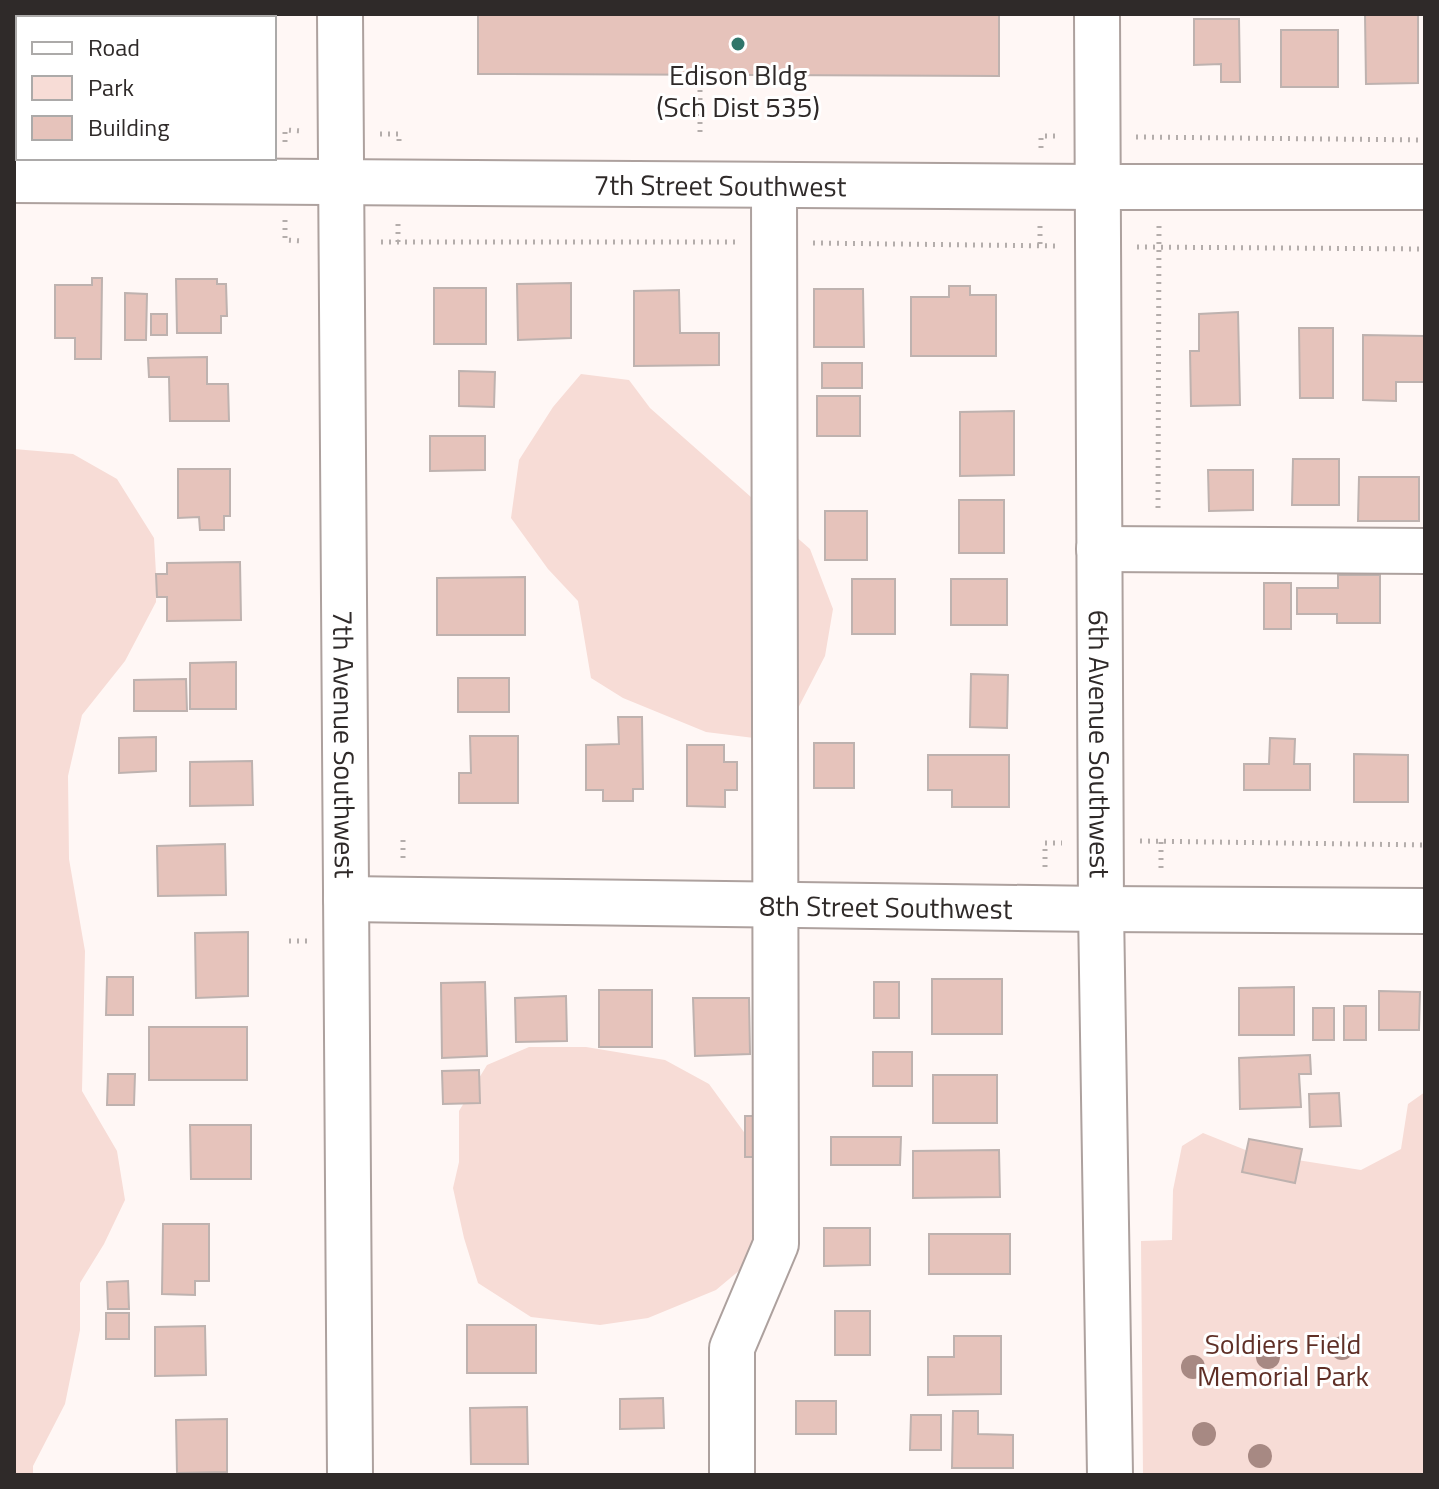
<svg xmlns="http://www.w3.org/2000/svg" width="1439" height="1489" viewBox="0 0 1439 1489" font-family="'Titillium Web',sans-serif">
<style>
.green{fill:#f7dcd6}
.building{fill:#e6c3bb;stroke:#beb2af;stroke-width:2}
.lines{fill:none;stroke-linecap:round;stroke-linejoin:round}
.minor-casing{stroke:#ada19e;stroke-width:48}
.path{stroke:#b4adab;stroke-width:5;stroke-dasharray:2 6;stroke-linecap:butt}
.minor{stroke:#fff;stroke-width:44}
.tree{fill:#a78983}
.poi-dot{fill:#30756a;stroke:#fff;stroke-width:3}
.labels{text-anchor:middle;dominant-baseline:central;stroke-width:6;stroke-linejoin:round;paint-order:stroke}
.poi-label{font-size:28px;fill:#2f2a29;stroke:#fff}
.street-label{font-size:28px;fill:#2f2a29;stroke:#fff}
.park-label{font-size:28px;fill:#5f2f26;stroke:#fff}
</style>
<rect width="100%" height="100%" fill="#fff7f5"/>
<path class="green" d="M581 374 629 380 650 408 810 549 833 609 825 656 793 718 754 738 706 732 623 698 591 678 578 601 548 569 511 518 519 460 553 407Z
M14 449 73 454 117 479 154 538 156 574V602L125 661 82 715 68 776 69 859 85 951 82 1091 117 1151 125 1200 104 1244 80 1283V1330L65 1404 33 1466V1475H14Z
M529 1047H586L665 1060 709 1084 749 1139 759 1212V1254L716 1290 648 1318 600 1325 531 1317 478 1283 464 1238 453 1188 459 1162V1111L487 1065Z
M1425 1092V1475H1143L1141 1241 1172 1240 1173 1190 1182 1146 1203 1133 1253 1153 1361 1170 1401 1149 1408 1104Z"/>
<path class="building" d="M127 14H168V18H127Z
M478 14H999V76L478 74Z
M1365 14H1418V83L1366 84Z
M1194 19H1239L1240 82H1221V64L1194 65Z
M1281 30H1338V87H1281Z
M92 278H102L101 359H75V338H55V285H92Z
M176 279H217V284H226L227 316H221V333H177Z
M571 283V338L518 340 517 284Z
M949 286H970V295H996V356H911V297H949Z
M434 288H486V344H434Z
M814 289H863L864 347H814Z
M679 290 680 333H719V365L634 366V291Z
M125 293 147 294 146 340H125Z
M1238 312 1240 405 1191 406 1190 351H1199V314Z
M151 314H167V335H151Z
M1299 328H1333V398H1300Z
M1363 335 1424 336V382H1396V401L1363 400Z
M207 357V384H228L229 421H170L169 377H149L148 358Z
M822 363H862V388H822Z
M459 371 495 372 494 407 459 406Z
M817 396H860V436H817Z
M1014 411V475L960 476V412Z
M430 436H485V470L430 471Z
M1293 459H1339V505H1292Z
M178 469H230V516H224V530H200L199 517 178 518Z
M1208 470H1253V510L1209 511Z
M1359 477H1419V521H1358Z
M959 500H1004V553H959Z
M825 511H867V560H825Z
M240 562 241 620 167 621V597H157L156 574H167V563Z
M1338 575H1380V623H1337V614H1297V588H1338Z
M525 577V635H437V578Z
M852 579H895V634H852Z
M951 579H1007V625H951Z
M1264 583H1291V629H1264Z
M236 662V709H190V663Z
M971 674 1008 675 1007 728 970 727Z
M458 678H509V712H458Z
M186 679 187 711H134V680Z
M618 717H642L643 789H633V801H603V790H586V745L619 744Z
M470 736H518V803H459V773H471Z
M156 737V771L119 773V738Z
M1270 738 1295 739 1294 764H1310V790H1244V764H1269Z
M814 743H854V788H814Z
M687 745H724V762H737V790H725V807L687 806Z
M1354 754 1408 755V802H1354Z
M928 755H1009V807H952V790H928Z
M252 761 253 805 190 806V762Z
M225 844 226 895 158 896 157 846Z
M248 932V996L196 998 195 933Z
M107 977H133V1015H106Z
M932 979H1002V1034H932Z
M485 982 487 1056 442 1058 441 983Z
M874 982H899V1018H874Z
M1294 987V1035H1239V988Z
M599 990H652V1047H599Z
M1379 991 1420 992 1419 1030H1379Z
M566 996 567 1041 516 1042 515 998Z
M693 998H749L750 1054 695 1056Z
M1344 1006H1366V1040H1344Z
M1313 1008H1334V1040H1313Z
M149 1027H247V1080H149Z
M873 1052H912V1086H873Z
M1310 1055 1311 1074H1299L1301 1107 1240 1109 1239 1058Z
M479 1070 480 1103 443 1104 442 1071Z
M108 1074H135L134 1105H107Z
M933 1075H997V1123H933Z
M1339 1093 1341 1126 1310 1127 1309 1094Z
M745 1116H762L763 1157H745Z
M190 1125H251V1179H191Z
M831 1137H901L900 1165H831Z
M1249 1139 1302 1149 1295 1183 1242 1172Z
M999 1150 1000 1197 913 1198V1151Z
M163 1224H209V1281H195V1295L162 1294Z
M824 1228H870V1265L824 1266Z
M929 1234H1010V1274H929Z
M128 1281 129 1309H108L107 1282Z
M835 1311H870V1355H835Z
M106 1313H129V1339H106Z
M467 1325H536V1373H467Z
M205 1326 206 1375 155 1376V1327Z
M954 1336H1001V1394L928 1395V1357H954Z
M663 1398 664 1428 620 1429V1399Z
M796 1401H836V1434H796Z
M527 1407 528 1464H471L470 1408Z
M953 1411H978V1434L1013 1435V1468H952Z
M911 1415H941V1450H910Z
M227 1419V1472L177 1473 176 1420Z"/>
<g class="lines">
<g class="minor-casing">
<g id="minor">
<path id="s1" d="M340 14 350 1475"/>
<path id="s2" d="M1097 14 1101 909 1110 1475"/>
<path id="s3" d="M14 180 1098 187H1425"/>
<path d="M1099 549 1425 551"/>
<path id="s4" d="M346 899 1101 909 1425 911"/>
<path d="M732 1475V1348L776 1244 774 185"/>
</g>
</g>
<path class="path" d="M700 82V135
M380 134H399V142
M1136 137 1425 140
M285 142V130L302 131
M1041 148V136H1058
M285 220V240L303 241
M398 224V243
M1040 226V245
M381 242H735
M813 243 1059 246
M1137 247 1425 249
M1158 508 1159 226
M403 840V860
M1140 841 1425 845
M1045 867V843H1062
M1161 868V841
M289 941H308"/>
<use href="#minor" class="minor"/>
</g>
<g class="tree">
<circle cx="1342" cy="1348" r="12"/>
<circle cx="1268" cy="1357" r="12"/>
<circle cx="1193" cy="1367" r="12"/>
<circle cx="1204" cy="1434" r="12"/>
<circle cx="1260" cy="1456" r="12"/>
</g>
<circle class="poi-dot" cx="738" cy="44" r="8"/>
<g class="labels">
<g class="poi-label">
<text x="738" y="74">Edison Bldg<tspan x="738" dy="32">(Sch Dist 535)</tspan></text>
</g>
<g class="street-label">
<text stroke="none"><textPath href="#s3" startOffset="706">7th Street Southwest</textPath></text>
<text stroke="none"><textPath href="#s1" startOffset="730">7th Avenue Southwest</textPath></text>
<text stroke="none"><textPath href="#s2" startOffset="730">6th Avenue Southwest</textPath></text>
<text stroke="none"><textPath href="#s4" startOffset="540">8th Street Southwest</textPath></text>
</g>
<g class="park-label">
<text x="1283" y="1343">Soldiers Field<tspan x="1283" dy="32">Memorial Park</tspan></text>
</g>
</g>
<rect width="1439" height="1489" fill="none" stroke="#2f2a29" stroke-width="32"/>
<rect x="16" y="16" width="260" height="144" fill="#ffffff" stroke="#acaaa9" stroke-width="2"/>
<rect x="32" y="42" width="40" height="12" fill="#ffffff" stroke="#acaaa9" stroke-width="2"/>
<text x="88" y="56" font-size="24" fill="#2f2a29">Road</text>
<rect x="32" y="76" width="40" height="24" fill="#f7dcd6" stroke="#acaaa9" stroke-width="2"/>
<text x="88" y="96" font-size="24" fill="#2f2a29">Park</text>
<rect x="32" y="116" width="40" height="24" fill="#e6c3bb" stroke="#acaaa9" stroke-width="2"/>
<text x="88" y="136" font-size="24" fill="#2f2a29">Building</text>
</svg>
